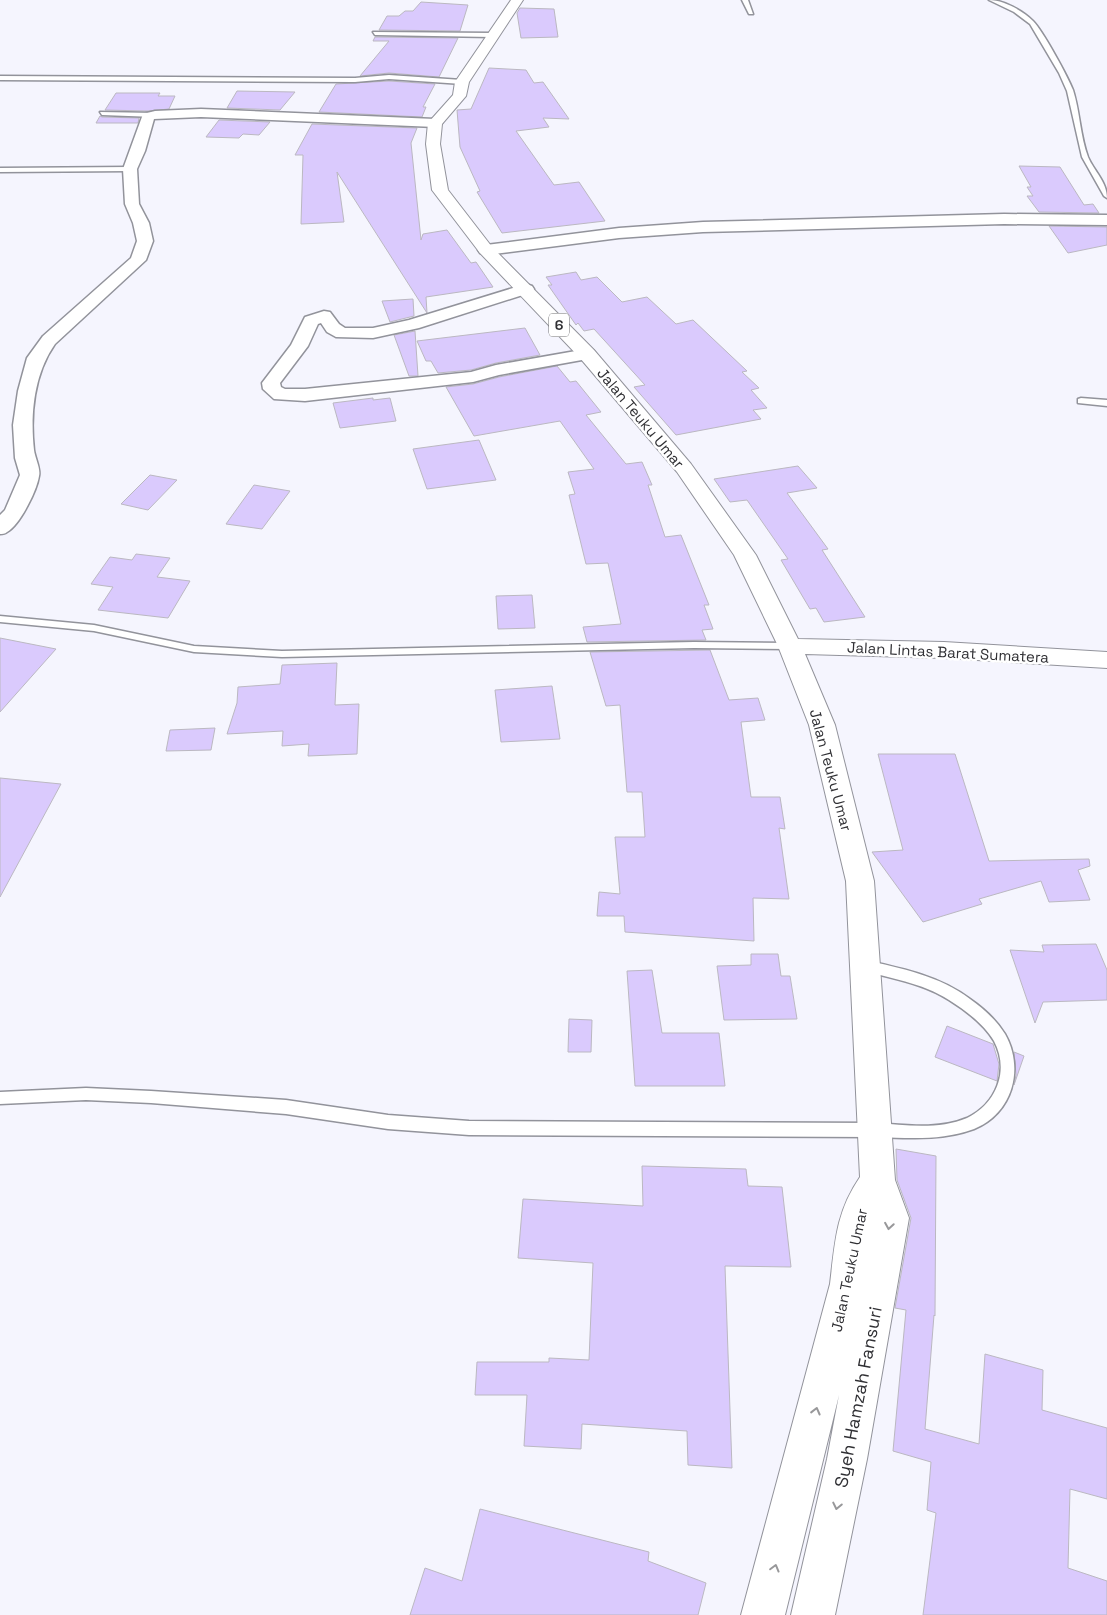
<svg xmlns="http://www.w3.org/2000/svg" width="1107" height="1615" viewBox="0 0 1107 1615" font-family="'Space Grotesk',sans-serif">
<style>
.building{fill:#dacafd;stroke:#bbb8c1}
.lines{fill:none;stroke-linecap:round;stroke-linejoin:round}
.lane-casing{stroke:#92939b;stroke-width:3}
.street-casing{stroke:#92939b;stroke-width:3}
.highway-casing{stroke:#92939b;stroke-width:2}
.lane{fill:#fff;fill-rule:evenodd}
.street{fill:#fff;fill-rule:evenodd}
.highway{fill:#fff;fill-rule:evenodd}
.oneway{stroke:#98989a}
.labels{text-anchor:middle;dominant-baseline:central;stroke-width:5;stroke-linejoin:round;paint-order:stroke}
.shield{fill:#fff;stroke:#6e6e71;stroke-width:1}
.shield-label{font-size:14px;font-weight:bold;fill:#303034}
.street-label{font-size:15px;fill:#303034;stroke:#fff}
.near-street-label{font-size:18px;fill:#303034;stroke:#fff}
</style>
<rect width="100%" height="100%" fill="#f5f5fe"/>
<path class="building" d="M421 2 468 5 460 31 379 30 387 16H399L405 11H413Z
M520 8 554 9 558 37 521 38 517 13Z
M375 37 458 38 439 77 389 73 360 76 389 41H373Z
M489 68 526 70 534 83 543 82 569 119 543 118 549 127 516 131 554 185 579 182 605 221 502 233 477 192 480 191 460 147 457 110 471 109Z
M389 81 435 84 423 107H426L422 117 319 112 336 84Z
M237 91 295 92 280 110 227 108Z
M116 93H160L158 96H175L169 109 147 111 105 110Z
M100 116 102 117 139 118 138 123H96Z
M219 120 270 122 259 135 243 134 239 138 206 137Z
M312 124 417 128 411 143 421 240 423 234 447 230 471 263 476 262 493 287 426 297 427 313 337 172 344 222 301 224 303 155H295Z
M1019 166 1060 167 1084 205 1093 204 1099 213 1039 212 1027 196H1033L1027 187H1031Z
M1049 226 1107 227V245L1068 253Z
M576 272 581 280 597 277 622 302 647 297 676 324 693 320 747 371 742 372 759 388 751 390 767 408 753 410 761 419 676 435 634 387 645 385 594 329 584 331 578 323 576 325 548 285H552L546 277Z
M413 299 414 316 390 322 382 301Z
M525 328 540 355 496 363 471 370 438 373 431 361H426L417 341Z
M415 331 418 376H409L394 335Z
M557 366 570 382 576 381 601 412 586 415 626 464 642 462 652 485H648L665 537 681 535 709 605H704L713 629 702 630 706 640 587 642 583 627 621 624 608 563 586 564 569 495 575 494 568 472 594 469 560 421 474 436 446 387 473 384 499 377Z
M373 398V400L390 398 396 421 340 428 333 403Z
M479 440 496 480 427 489 413 449Z
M798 466 817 488 787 493 828 549 822 550 865 617 824 622 816 608 810 609 781 560 788 559 747 500 730 502 714 479Z
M150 475 177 480 148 510 121 504Z
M254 485 290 491 262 529 226 524Z
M136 554 170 558 157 577 190 581 168 618 98 610 113 587 91 584 110 557 132 560Z
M532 595 535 628 498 629 496 596Z
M0 638 56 649 0 712Z
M710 650 729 700 758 698 765 720 741 722 751 797H780L785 829 779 828 789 899 753 898 754 941 625 932 624 916H597L599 892 620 894 615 837H645L642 792H627L620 705 606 706 590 652Z
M337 663 335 705 359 704 357 754 308 756 309 744 282 746 283 731 227 734 237 703 238 687 280 684 282 665Z
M552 686 560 739 501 742 495 690Z
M215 728 211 750 166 751 170 730Z
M878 754H955L989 861 1089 859 1090 866 1078 870 1090 900 1049 902 1041 881 979 899 982 904 923 922 872 852 903 850Z
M0 778 61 784 0 897Z
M1096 944 1107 970V1000L1043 1002 1035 1023 1010 950 1044 952 1042 945Z
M751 954H778L781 976H790L797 1019 724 1020 717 966 751 965Z
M652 970 662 1033H719L725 1086H635L627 971Z
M569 1019 592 1020 591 1052H568Z
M947 1026 993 1044 999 1064 997 1081 935 1057Z
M1014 1052 1024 1056 1014 1085 1016 1075Z
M896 1149 936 1156 935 1316 934 1315 925 1429 979 1444 985 1354 1043 1370 1042 1410 1107 1428V1499L1070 1489 1068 1568 1107 1581V1615H923L936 1513 927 1510 931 1462 893 1451 906 1310 895 1308 911 1218 897 1180Z
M642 1166 746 1169 748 1186 782 1187 791 1267 725 1266 732 1468 688 1465 687 1431 582 1424 581 1449 524 1446 527 1395H475L477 1362H549V1358L589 1360 593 1263 518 1258 523 1199 643 1206Z
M480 1509 649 1552 648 1561 706 1583 698 1615H410L425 1568 462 1581Z"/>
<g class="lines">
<g class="lane-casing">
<path id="lane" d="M742 0H748L753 14H749Z
M989 0C1004 0 1023 11 1033 21 1043 31 1068 77 1073 90 1080 112 1080 136 1088 157 1094 171 1107 182 1107 198L1104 196 1082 157 1067 91 1059 73 1030 24 1014 12Z
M373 32 492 33 495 35 492 37 375 35Z
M389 75 462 80 465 82 462 84 389 79 355 82 0 80V76L355 78Z
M100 112 155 113 158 115 155 117 102 115Z
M0 168 130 167 133 169 130 171 0 172Z
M1081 398 1107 400V406L1078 403V399Z
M0 616 94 625 194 646 282 651 694 642 790 643 796 646 790 649 694 648 282 657 194 652 94 631 0 622Z
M864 960C901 968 940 976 970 999 983 1008 997 1021 1005 1034 1025 1069 1012 1114 974 1129 941 1141 910 1138 876 1137L469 1135 388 1129 286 1114 151 1103 86 1100 0 1104V1092L86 1088 151 1091 286 1100 388 1115 469 1121 876 1123C905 1125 939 1130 967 1118 996 1104 1010 1071 994 1041 984 1024 965 1010 949 1000 921 982 890 979 859 969L857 965 859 961Z"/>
</g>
<g class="street-casing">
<path id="street" d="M201 109 435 119 442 123 435 127 201 117 154 119 145 151 137 169 139 204 149 223 153 241 146 260 55 344C34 374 30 414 34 450 35 458 41 469 39 476 37 490 20 525 7 532 5 534 2 534 0 534V515L5 510 20 475 15 458 13 425 18 391 27 358 43 336 131 258 137 241 133 223 125 204 123 169 143 114 155 111Z
M1004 214 1107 215V225L1004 224 703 232 619 238 486 255 480 253 478 250 480 247 486 245 619 228 703 222Z
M526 284 532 286 534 289 532 292 419 328 373 338 336 337 327 332 321 323 318 324 308 346 280 383 281 387 285 389H305L471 372 496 365 587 349 593 350 596 354 593 358 499 375 473 382 305 401 274 399 263 389 262 383 291 345 305 317 324 311 330 312 339 324 345 328H373L409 320Z"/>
</g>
<g class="highway-casing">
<path id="highway" d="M511 0H523L469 82 466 96 442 124 440 144 448 190 492 247 594 350 691 464 756 555 798 639 944 642 1107 652V668L944 658 805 654 835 725 874 881 895 1180 909 1218 867 1459 835 1615H791L827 1459 839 1395 785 1615H741L830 1284C835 1242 836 1212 860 1177L846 881 809 725 778 646 734 555 677 472 580 358 480 253 432 190 426 144 428 123 453 95 455 82Z"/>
</g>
<use href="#lane" class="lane"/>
<use href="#street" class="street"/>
<use href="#highway" class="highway"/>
</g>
<defs><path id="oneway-chevron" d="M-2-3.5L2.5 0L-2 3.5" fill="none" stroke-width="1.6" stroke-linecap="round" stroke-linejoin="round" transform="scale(1.25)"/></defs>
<g class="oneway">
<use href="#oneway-chevron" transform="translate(889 1226) rotate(99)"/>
<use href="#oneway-chevron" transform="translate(816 1411) rotate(-76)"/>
<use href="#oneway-chevron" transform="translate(837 1506) rotate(102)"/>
<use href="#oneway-chevron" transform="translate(775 1568) rotate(-75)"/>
</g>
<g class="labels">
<rect class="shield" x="549" y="313.5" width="20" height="23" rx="4"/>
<g class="shield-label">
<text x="559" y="325">6</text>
</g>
<g class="street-label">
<text transform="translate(641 418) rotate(50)">Jalan Teuku Umar</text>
<text transform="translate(948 652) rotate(3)">Jalan Lintas Barat Sumatera</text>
<text transform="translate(831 770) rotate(75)">Jalan Teuku Umar</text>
<text transform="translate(849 1270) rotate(-78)">Jalan Teuku Umar</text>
</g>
<g class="near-street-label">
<text transform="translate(858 1397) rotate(-79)">Syeh Hamzah Fansuri</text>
</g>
</g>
</svg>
